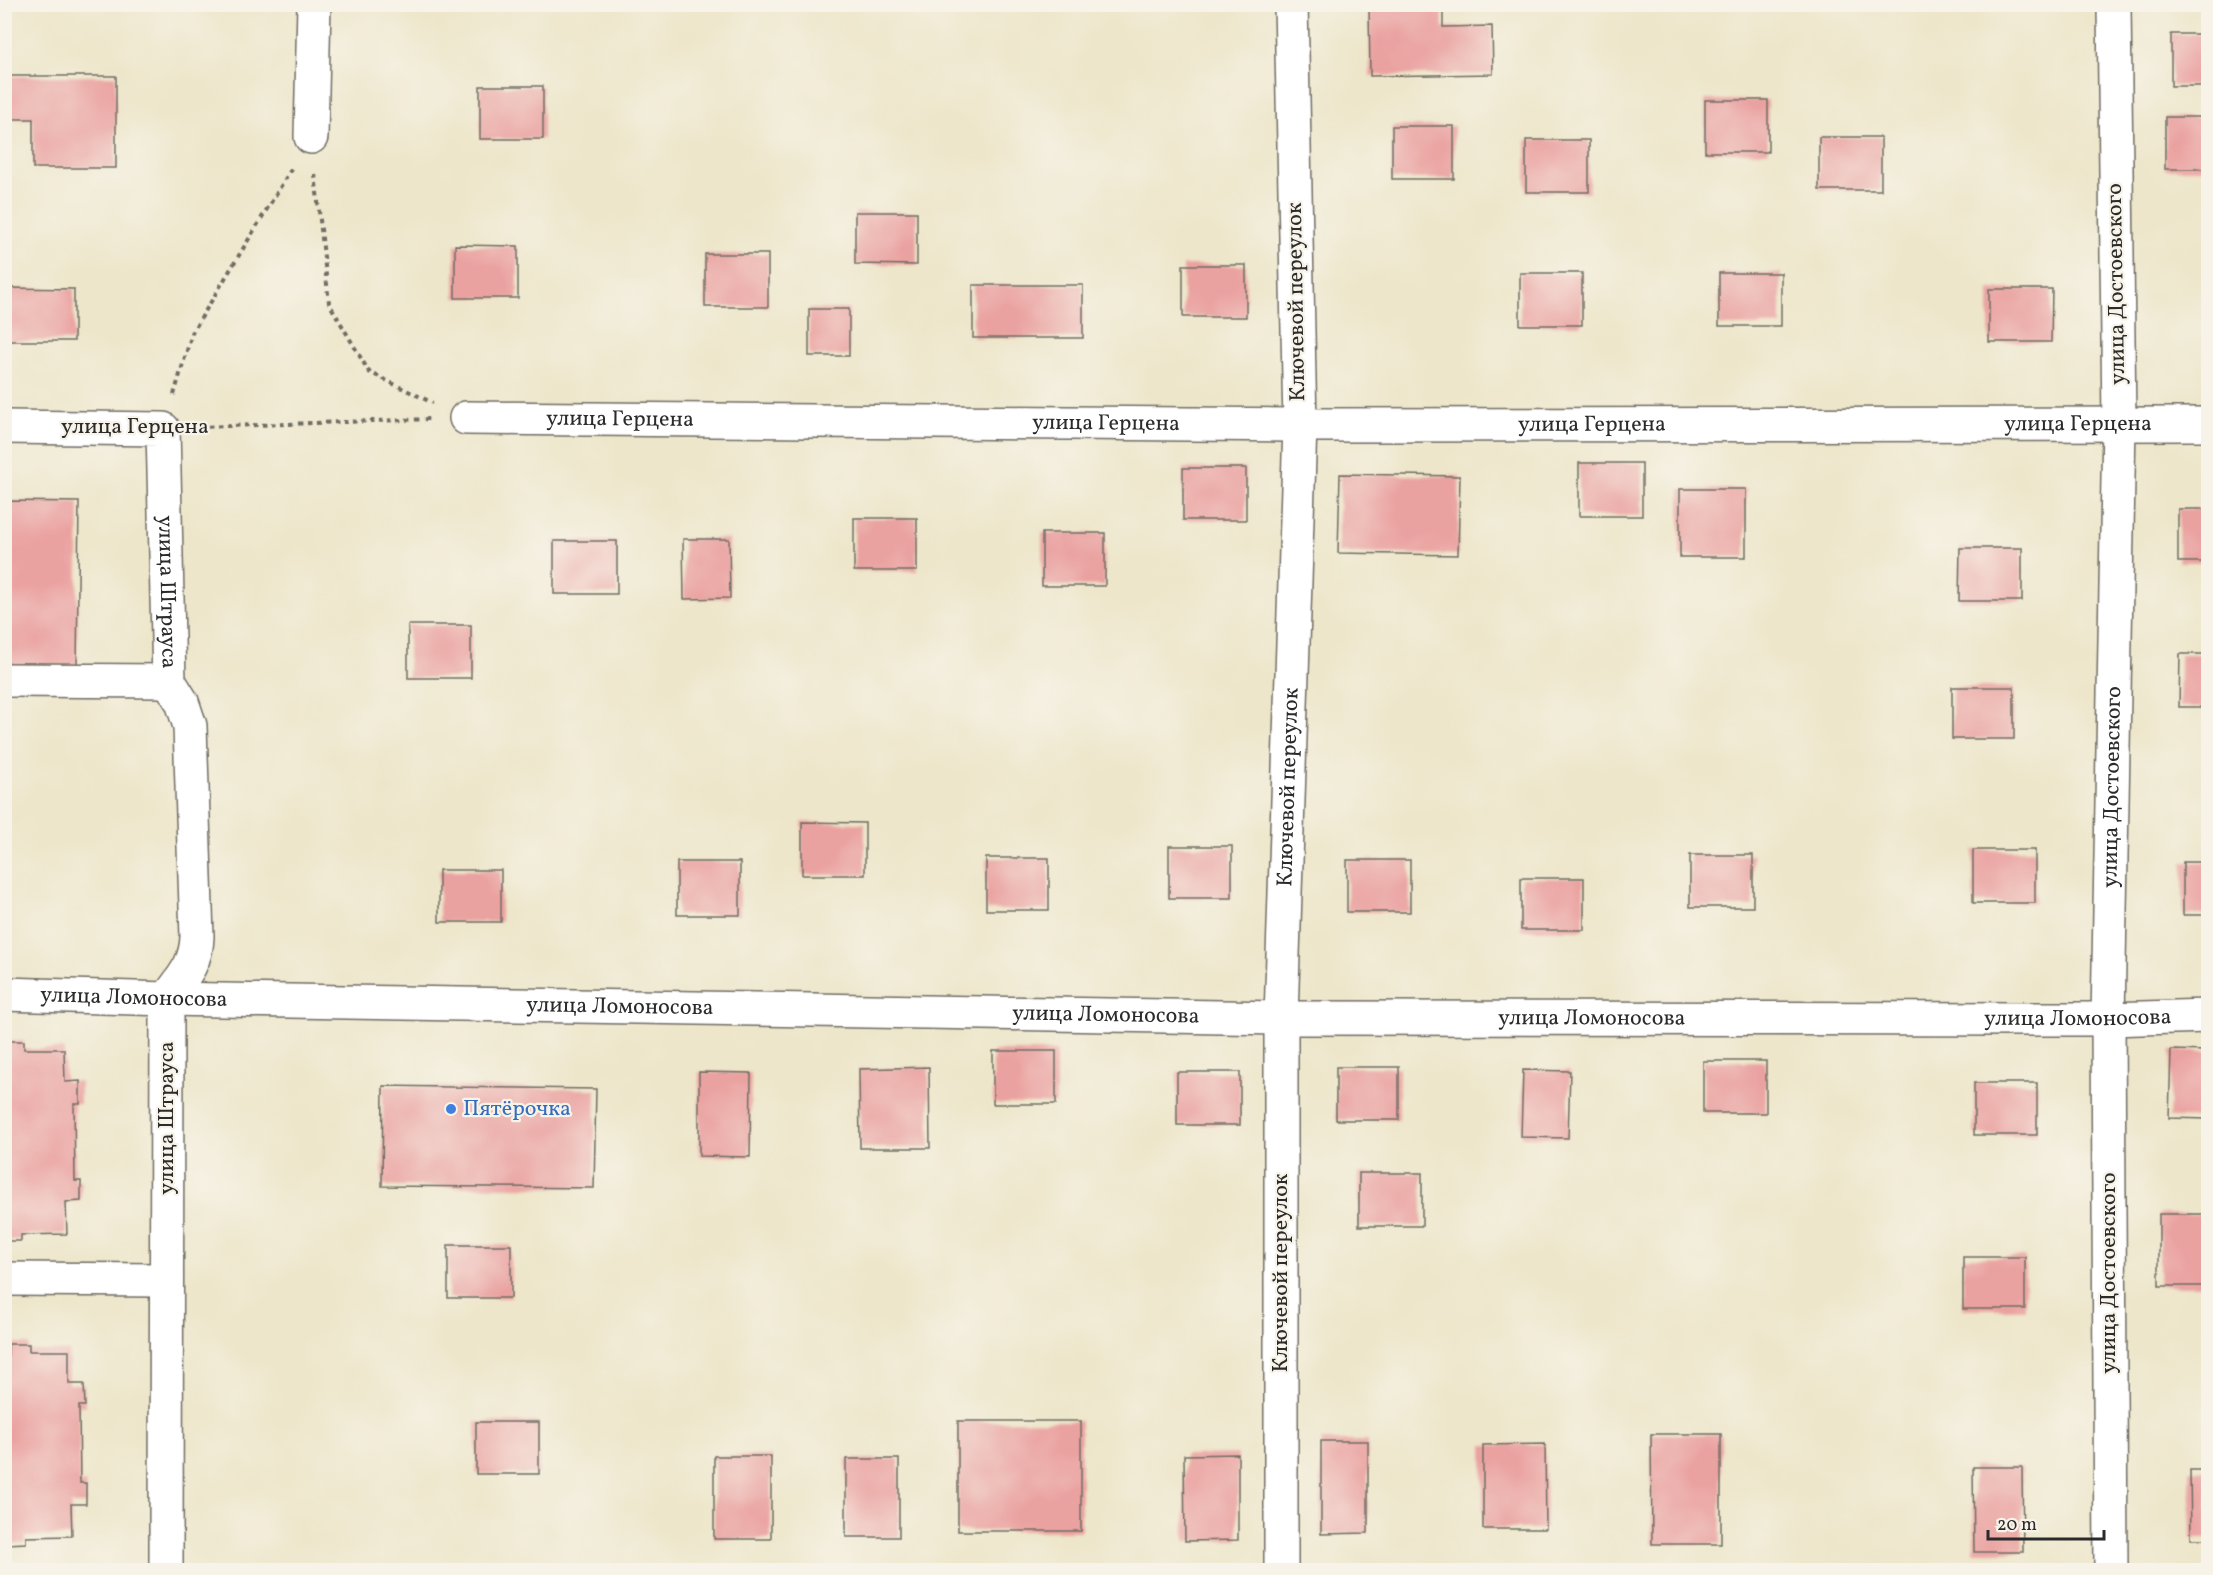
<svg xmlns="http://www.w3.org/2000/svg" width="2213" height="1575" viewBox="0 0 2213 1575" font-family="Vollkorn,serif">
<style>
.building{fill:#eaa2a0}
.lines{fill:none;stroke-linecap:round;stroke-linejoin:round}
.minor-casing{stroke:#6f6c63;stroke-width:36}
.path{stroke:#6f6c63;stroke-width:4;stroke-dasharray:4.5 4.5;stroke-linecap:butt}
.minor{stroke:#fff;stroke-width:33}
.shop-dot{fill:#3f7fe0;stroke:#f7f3e8;stroke-width:2}
.labels{text-anchor:middle;dominant-baseline:central;stroke-width:4.5;stroke-linejoin:round;paint-order:stroke}
.street-label{font-size:22px;fill:#2b2b2b;stroke:#f7f3e8}
.shop-label{font-size:22px;fill:#366cbe;stroke:#f7f3e8;text-anchor:start}
</style>
<rect width="100%" height="100%" fill="#f7f3e8"/>
<filter id="ink" filterUnits="userSpaceOnUse"><feTurbulence type="fractalNoise" baseFrequency=".0167" numOctaves="2"/><feDisplacementMap in="SourceGraphic" scale="12" xChannelSelector="R" yChannelSelector="G"/><feConvolveMatrix kernelMatrix="1 2 1 2 8 2 1 2 1" color-interpolation-filters="sRGB"/></filter>
<filter id="wash" filterUnits="userSpaceOnUse"><feTurbulence type="fractalNoise" baseFrequency=".008" numOctaves="4" result="noise"/><feDisplacementMap in="SourceGraphic" scale="24" xChannelSelector="R" yChannelSelector="G"/><feGaussianBlur stdDeviation="1.35" result="paint"/><feColorMatrix in="noise" values="0 0 0 0 0 0 0 0 0 0 0 0 0 0 0 0 0 1.4 0 .05"/><feComposite in="paint" operator="in"/></filter>
<g filter="url(#wash)">
<rect width="100%" height="100%" fill="#ede6ca"/>
<g id="blocks">
<path class="building" d="M1369 4H1443V27L1492 26 1493 74 1370 76Z
M2171 34H2208V86H2171Z
M5 76H116V168H33V119H5Z
M480 86H543V139H480Z
M1705 100H1768V152H1705Z
M2165 117H2208V169H2165Z
M1392 126H1454V179H1392Z
M1819 137H1881V190H1819Z
M1526 140H1589V192H1526Z
M855 212H917V265L855 264Z
M455 245 518 246V298H455Z
M705 254H768V307H705Z
M1183 265H1246V317H1183Z
M1520 273H1582V325H1520Z
M1719 273H1781V326H1719Z
M973 285H1083V338H973Z
M4 288 74 289V341H4Z
M1989 289H2052L2051 342H1989Z
M809 309H849V356H809Z
M1579 463H1642V516H1579Z
M1183 468H1246V520H1183Z
M1340 474 1460 476 1458 555 1338 553Z
M1680 489H1746V557H1680Z
M4 501 79 502 77 667 4 666Z
M2178 509H2208V562H2178Z
M854 518H917V571H854Z
M1042 533H1105V586H1042Z
M683 539H729L730 598 684 599Z
M554 541H617V594H554Z
M1960 548H2022V601H1959Z
M408 625H471V678H408Z
M2180 654H2208V707H2179Z
M1952 687H2014V739H1952Z
M802 822 865 823V875H802Z
M1169 846H1232V898H1169Z
M1973 850H2035V903H1973Z
M1690 855H1753V907H1690Z
M986 858H1049V910H986Z
M1347 860H1410V912H1347Z
M677 862H740V915H677Z
M2183 862H2208V915H2183Z
M439 870H501V922H439Z
M1521 878H1584V930H1521Z
M4 1041H24V1049H64L65 1082 80 1081V1104H74L75 1181H81V1201L66 1202 67 1234 21 1235V1241H4Z
M2171 1050 2208 1051V1119L2169 1118Z
M993 1051H1056V1104H993Z
M1703 1061H1766V1113H1703Z
M929 1067 930 1148H860L859 1069Z
M1336 1067H1399V1120H1336Z
M1523 1070 1570 1071 1568 1138 1521 1137Z
M699 1072 751 1073 750 1157 699 1156Z
M1177 1072H1240V1125H1177Z
M1974 1083H2037V1135H1974Z
M383 1086 596 1089 594 1188 382 1186Z
M1359 1173H1422V1226H1359Z
M2159 1214H2208V1286H2159Z
M448 1245H511V1298H448Z
M1963 1257H2025V1309H1963Z
M8 1344H29V1351H69V1384H84L85 1406H79L80 1483H86V1504H71L72 1536 26 1537V1543L7 1544V1525H4V1364H8Z
M958 1421H1081V1531H958Z
M476 1422H539V1474H476Z
M1651 1434H1721V1544H1652Z
M1321 1441H1368V1533L1321 1534Z
M1545 1444 1546 1529H1483V1445Z
M1238 1454V1540L1185 1541 1184 1455Z
M714 1456H771V1539H714Z
M846 1459H899V1537H846Z
M1973 1467H2022L2023 1552H1974Z
M2190 1470H2208V1539H2191Z"/>
</g>
</g>
<g filter="url(#ink)">
<use href="#blocks" fill-opacity="0" stroke="#6f6c63" stroke-width="1.5"/>
<g class="lines">
<g class="minor-casing">
<g id="minor">
<path d="M311 137 314 4"/>
<path id="s1" d="M466 418 1300 425 2208 424"/>
<path id="s2" d="M4 427 163 429 169 681 182 702 190 726 197 937C196 965 182 978 167 999L166 1570"/>
<path d="M4 680 169 681"/>
<path id="s3" d="M4 994 167 999 1281 1018 2108 1019 2208 1016"/>
<path d="M4 1279 166 1280"/>
<path id="s4" d="M1281 1570V1018L1300 425 1291 4"/>
<path id="s5" d="M2111 1570 2108 1019 2119 423 2114 4"/>
</g>
</g>
<path class="path" d="M315 174 329 303 369 372 433 403
M174 395 192 333 293 166
M199 427 431 419"/>
<use href="#minor" class="minor"/>
</g>
</g>
<circle class="shop-dot" cx="451" cy="1109" r="6"/>
<g class="labels">
<g class="street-label">
<text transform="translate(2117 284) rotate(-91)">улица Достоевского</text>
<text transform="translate(1297 302) rotate(-91)">Ключевой переулок</text>
<text stroke="none"><textPath href="#s1" startOffset="154">улица Герцена</textPath></text>
<text stroke="none"><textPath href="#s1" startOffset="640">улица Герцена</textPath></text>
<text stroke="none"><textPath href="#s1" startOffset="1126">улица Герцена</textPath></text>
<text stroke="none"><textPath href="#s1" startOffset="1612">улица Герцена</textPath></text>
<text x="135" y="427">улица Герцена</text>
<text stroke="none"><textPath href="#s2" startOffset="322">улица Штрауса</textPath></text>
<text stroke="none"><textPath href="#s4" startOffset="783">Ключевой переулок</textPath></text>
<text stroke="none"><textPath href="#s5" startOffset="783">улица Достоевского</textPath></text>
<text stroke="none"><textPath href="#s3" startOffset="130">улица Ломоносова</textPath></text>
<text stroke="none"><textPath href="#s3" startOffset="616">улица Ломоносова</textPath></text>
<text stroke="none"><textPath href="#s3" startOffset="1102">улица Ломоносова</textPath></text>
<text stroke="none"><textPath href="#s3" startOffset="2074">улица Ломоносова</textPath></text>
<text stroke="none"><textPath href="#s3" startOffset="1588">улица Ломоносова</textPath></text>
<text transform="translate(167 1118) rotate(-90)">улица Штрауса</text>
<text transform="translate(1281 1273) rotate(-90)">Ключевой переулок</text>
<text transform="translate(2109 1273) rotate(-90)">улица Достоевского</text>
</g>
<g class="shop-label">
<text x="463" y="1109">Пятёрочка</text>
</g>
</g>
<rect width="2213" height="1575" fill="none" stroke="#f7f3e8" stroke-width="24"/>
<path d="M1988 1530v9h116v-9" fill="none" stroke="#2b2b2b" stroke-width="3"/>
<text x="1997" y="1530" font-size="18" fill="#2b2b2b" stroke="#f7f3e8" stroke-width="4.5" paint-order="stroke">20 m</text>
</svg>
